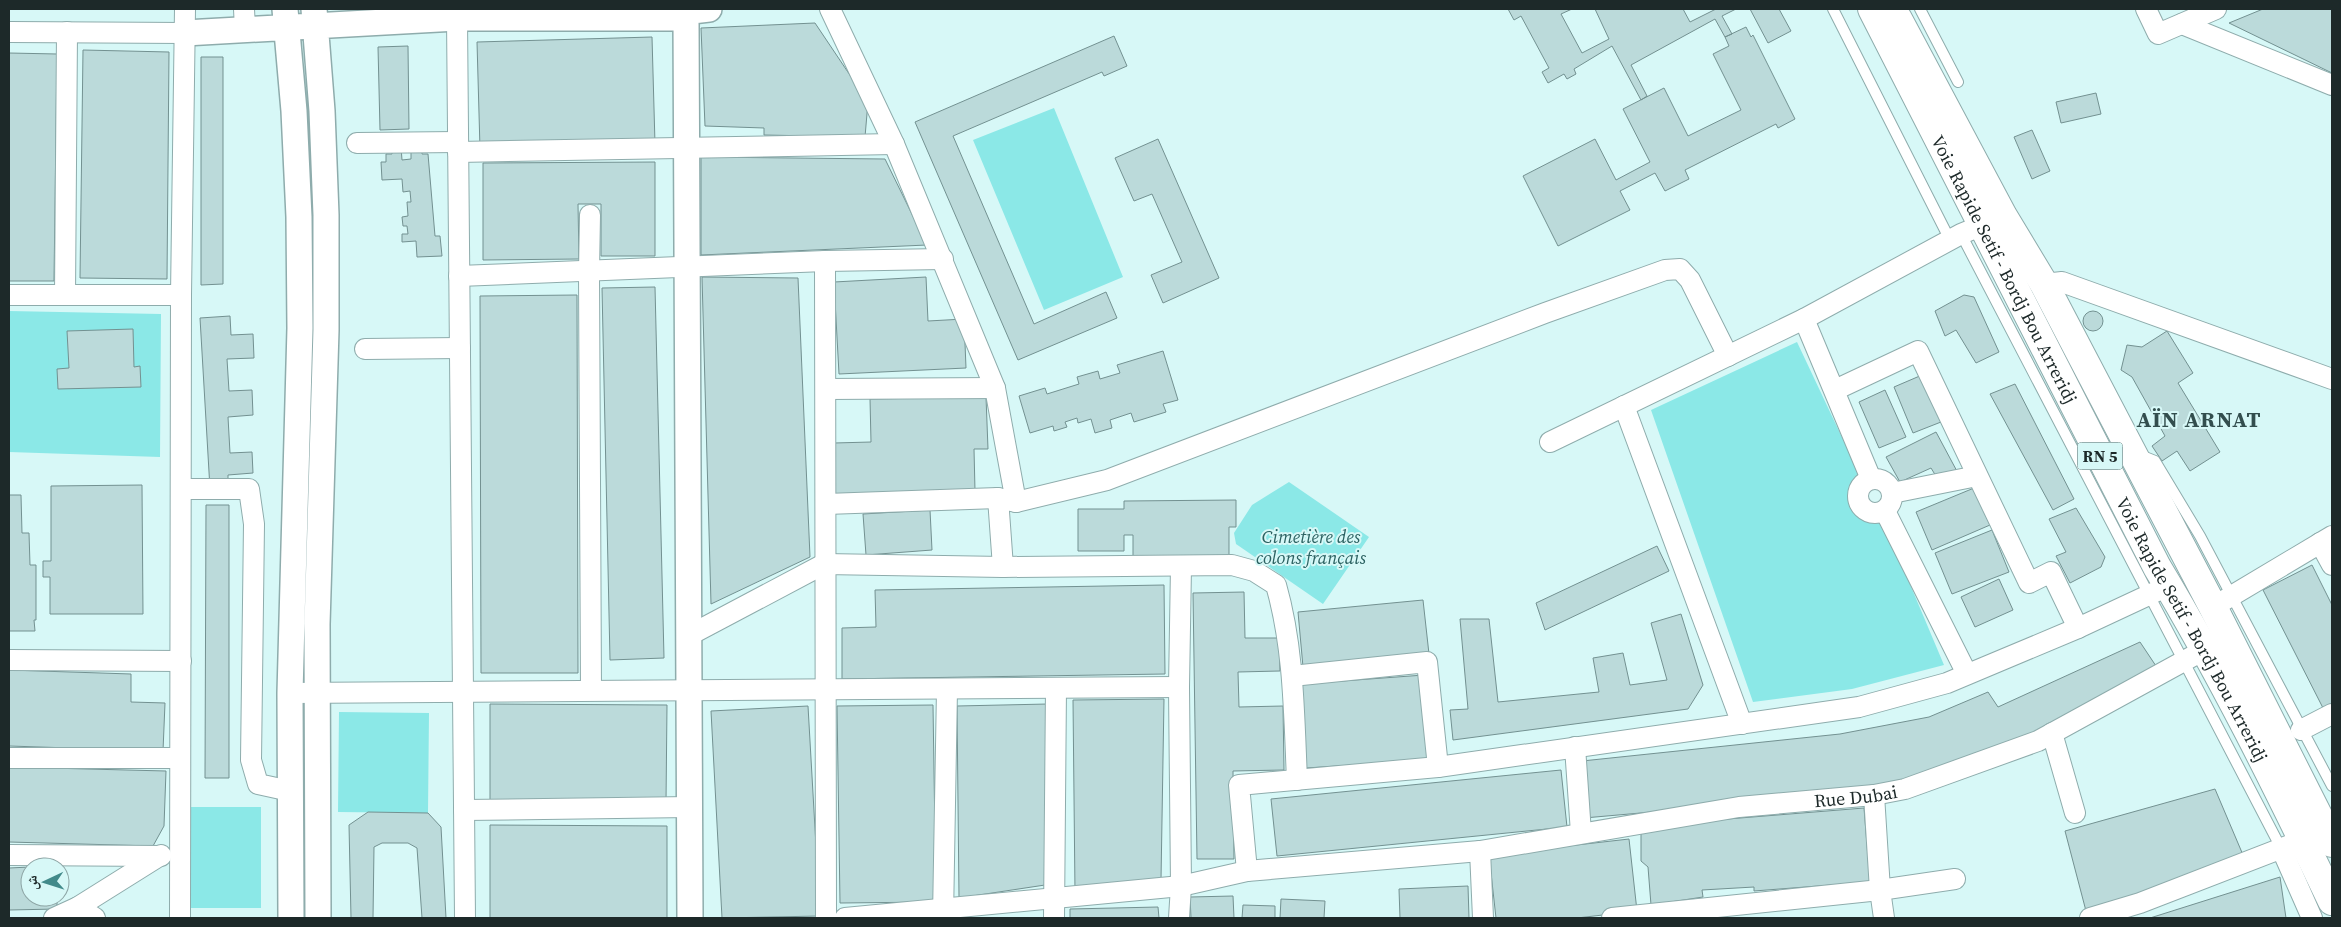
<svg xmlns="http://www.w3.org/2000/svg" width="2341" height="927" viewBox="0 0 2341 927" font-family="'Source Serif 4','Noto Naskh Arabic',serif">
<style>
.green{fill:#8be8e7}
.building{fill:#bbdada;stroke:#739191}
.lines{fill:none;stroke-linecap:round;stroke-linejoin:round}
.service-casing{stroke:#8eacac;stroke-width:12}
.minor-casing{stroke:#8eacac;stroke-width:22}
.tertiary-casing{stroke:#8eacac;stroke-width:28}
.trunk-casing{stroke:#8eacac;stroke-width:30}
.service{stroke:#fff;stroke-width:10}
.minor{stroke:#fff;stroke-width:20}
.tertiary{stroke:#fff;stroke-width:25}
.trunk{stroke:#fff;stroke-width:28}
.labels{text-anchor:middle;dominant-baseline:central;stroke-width:4;stroke-linejoin:round;paint-order:stroke}
.shield{fill:#d7f8f7;stroke:#556767;stroke-width:1}
.shield-label{font-size:16px;font-weight:bold;fill:#1d2929}
.street-label{font-size:18px;fill:#1d2929;stroke:#d7f8f7}
.park-label{font-size:18px;font-style:italic;fill:#2b6161;stroke:#d7f8f7}
.district-label{font-size:22px;font-weight:bold;letter-spacing:1px;fill:#334e4e;stroke:#d7f8f7}
</style>
<rect width="100%" height="100%" fill="#d7f8f7"/>
<path class="green" d="M1054 108 1123 277 1044 310 973 140Z
M9 311 161 314 160 457 9 452Z
M1797 342 1856 467 1859 478 1851 492 1853 505 1868 518 1885 525 1944 665 1852 689 1753 702 1651 410Z
M1289 482 1369 537 1323 604 1236 544 1234 533 1252 505Z
M339 712 429 713 428 813 338 812Z
M187 807H261V908H187Z"/>
<path class="building" d="M1508 9H1572L1561 14 1582 53 1609 39 1595 9H1683L1690 22 1716 9H1736L1722 16 1732 34 1725 37 1715 19 1631 65 1647 96 1641 100 1612 46 1574 69 1576 74 1567 79 1564 74 1548 83 1542 72 1549 68 1521 16 1514 20Z
M1750 9H1779L1791 31 1768 43Z
M2263 9H2332V73L2229 23Z
M815 23 868 102 865 137 764 135V128L705 126 701 28Z
M1746 27 1751 37 1753 35 1795 119 1778 128 1776 124 1685 170 1689 179 1665 191 1655 173 1620 191 1630 210 1558 246 1523 176 1595 139 1616 180 1650 162 1623 109 1664 88 1688 136 1741 110 1713 54 1729 46 1725 37Z
M1114 36 1127 66 1104 76 1102 72 953 136 1034 324 1106 292 1117 318 1018 360 915 122Z
M652 37 655 144 480 149 477 42Z
M408 46 409 129 380 130 378 47Z
M83 50 169 52 167 279 80 278Z
M9 53 57 54 54 281H9Z
M201 57H223V284L201 285Z
M2096 93 2101 114 2061 123 2056 102Z
M2032 130 2050 171 2032 179 2014 137Z
M1158 139 1219 278 1163 303 1151 275 1182 262 1152 194 1134 201 1115 158Z
M401 147 402 160 411 159V150L422 149V154H428L435 236H440L442 256 417 257 416 241 402 242V234H408L407 226H403L402 217 408 216 407 202H411L410 191 403 192 402 179 382 180 381 162H386V154H392V148Z
M701 157 885 159 927 245 701 255Z
M655 162V256H601V204H578L579 259 483 260V163Z
M702 277 798 278 810 557 711 604Z
M926 277 928 321 964 319 966 368 839 374 834 282Z
M655 287 664 658 610 660 602 288Z
M577 295 578 673H481L480 296Z
M1964 295 1974 297 1999 352 1976 363 1956 330 1945 336 1935 311Z
M2083 321a10 10 0 1 1 20 0a10 10 0 1 1-20 0Z
M230 316 231 335 253 334 254 358 227 359 229 391 252 390 253 415 228 417 230 453 252 452 253 473 228 475V488L210 489 200 318Z
M133 329 134 367 140 366 141 387 58 389 57 369 69 368 67 331Z
M2167 331 2193 373 2178 383 2220 452 2190 471 2177 451 2162 461 2152 446 2165 436 2132 377 2121 370 2127 345 2142 347Z
M1163 351 1178 400 1163 404 1166 412 1134 422 1131 413 1110 420 1112 428 1095 433 1091 419 1078 423 1077 418 1065 422 1067 427 1054 431 1053 426 1030 433 1019 396 1045 388 1047 394 1079 384 1077 377 1098 371 1100 379 1120 373 1117 365Z
M1922 375 1941 422 1913 433 1894 387Z
M2015 384 2074 499 2053 510 1990 394Z
M1885 390 1906 437 1879 448 1859 402Z
M986 397 988 449H974L975 491 835 495 834 443 871 442 870 399Z
M1936 432 1959 475 1939 481 1931 468 1900 482 1886 457Z
M142 485 143 614H50V577H43V561H51V486Z
M1974 488 1990 525 1932 550 1916 512Z
M9 495H21L22 533H29L30 565H36V620H34L35 631H9Z
M1236 500V527H1229V559L1133 560V535H1124V551H1078V509H1124V501Z
M206 505H229V778H205Z
M2076 508 2105 557 2101 567 2070 583 2056 556 2066 552 2049 519Z
M930 510 932 550 866 555 863 514Z
M1992 530 2009 572 1952 594 1935 553Z
M1657 546 1669 571 1545 630 1536 603Z
M2312 565 2332 605V704L2323 708 2263 590Z
M1999 579 2013 610 1975 627 1961 597Z
M1164 585 1165 674 842 679V628L876 627 875 590Z
M1244 592 1245 638H1279L1280 671 1238 672 1239 707 1283 706 1284 770 1233 771 1234 859H1197L1193 593Z
M1423 600 1429 654 1303 667 1298 612Z
M1681 614 1703 685 1688 709 1453 740 1450 710 1468 709 1460 619H1489L1498 702 1599 692 1593 658 1623 653 1630 685 1667 680 1651 623Z
M2140 642 2156 666 2012 745 1894 784 1686 809 1584 818 1582 761 1840 734 1929 717 1988 692 1998 707Z
M9 670 131 674V702L165 703 163 751 9 746Z
M1424 675 1430 760 1306 768 1301 684Z
M1164 699 1161 880 1075 893 1073 700Z
M490 704 667 705 666 803 490 802Z
M1048 704 1045 885 959 898 957 706Z
M933 705 936 902 840 903 837 706Z
M808 706 820 916 722 918 711 711Z
M9 767 166 771 164 826 153 846 9 842Z
M1561 770 1567 827 1277 856 1271 799Z
M2215 789 2246 862 2086 911 2065 831Z
M1864 808 1870 882 1754 891V887L1702 890 1703 897 1651 905 1648 867 1641 861V826Z
M368 812 428 813 441 827 446 918H422L417 848 408 843H382L374 847 373 918H351L349 825Z
M490 825 667 826V918H490Z
M1629 839 1637 911 1577 918H1496L1489 855Z
M30 867V897H57V909L9 910V868Z
M2280 877 2286 918H2150Z
M1468 886 1469 918H1400L1399 889Z
M1233 896 1234 918H1191L1190 897Z
M1281 899 1325 901 1324 918H1280Z
M1243 905 1275 906V918H1242Z
M1158 907 1159 918H1070V909Z"/>
<g class="lines">
<g class="service-casing">
<path id="service" d="M1833 9 1950 240
M1920 9 1958 82
M1961 234 2282 850
M2140 455 2155 461 2200 536 2332 786"/>
</g>
<g class="minor-casing">
<g id="minor">
<path d="M244 9 245 29"/>
<path d="M830 9 894 144 995 388 1016 502"/>
<path d="M2146 9 2158 34 2216 9"/>
<path d="M457 18 465 918"/>
<path d="M2182 24 2332 85"/>
<path d="M9 32 185 33"/>
<path d="M357 143 458 142"/>
<path d="M458 152 894 144"/>
<path d="M590 215 589 272 591 690"/>
<path d="M825 261 826 918"/>
<path d="M459 276 825 261 943 259"/>
<path d="M2044 284 2062 282 2332 379"/>
<path d="M9 295H181"/>
<path d="M65 295 67 32"/>
<path d="M1804 319 1871 479"/>
<path d="M365 349 460 348"/>
<path d="M827 389 995 388"/>
<path d="M1835 390 1918 351 2029 583 2051 572 2078 628"/>
<path d="M1624 406 1742 724"/>
<path d="M1550 442 1804 319 1961 234 1995 220"/>
<circle cx="1875" cy="496" r="17"/>
<path d="M181 489H249L254 524 251 760 258 784 290 791"/>
<path d="M1892 493 1977 476"/>
<path d="M826 504 998 498"/>
<path d="M1885 511 1967 674"/>
<path d="M2320 543 2332 565"/>
<path d="M1003 567 998 498 1016 502 1107 480 1545 313 1665 270 1680 269 1690 280 1728 356"/>
<path d="M2213 607 2332 536"/>
<path d="M688 636 824 564 1003 567 1232 565 1254 571 1276 585C1294 648 1294 714 1297 780"/>
<path d="M9 660 181 661"/>
<path d="M1292 676 1427 662 1438 767"/>
<path d="M290 693 1179 687"/>
<path d="M2301 730 2332 714"/>
<path d="M2052 733 2075 813"/>
<path d="M1575 747 1581 833"/>
<path d="M9 758H180"/>
<path d="M1874 795 1880 890 1884 918"/>
<path d="M464 810 690 807"/>
<path d="M2282 850 2312 918"/>
<path d="M1480 851 1483 918"/>
<path d="M9 855 161 856"/>
<path d="M1247 871 1239 785 1438 767 1859 707 1947 683 2078 628 2168 586"/>
<path d="M78 907 95 918"/>
<path d="M54 918 78 907 161 855"/>
<path d="M180 918 181 295 185 9"/>
<path id="s1" d="M845 918 1181 886 1247 871 1480 851 1739 807 1874 795 1905 789 2038 741 2204 650"/>
<path d="M943 918 947 689"/>
<path d="M1054 918 1056 688"/>
<path d="M1179 918 1181 886 1179 687 1181 566"/>
<path d="M1612 918 1880 890 1955 879"/>
<path d="M2090 918 2140 903 2316 835"/>
</g>
</g>
<g class="tertiary-casing">
<path id="tertiary" d="M285 9 294 111 299 217 300 328 290 693 291 918
M314 9 322 111 326 215V330L317 624 318 918
M686 18 690 918
M185 33 457 18H686L692 11 709 9"/>
</g>
<g class="trunk-casing">
<g id="trunk">
<path id="s2" d="M1872 9 2157 567C2222 675 2278 788 2332 901"/>
<path d="M1898 19 2003 216 2044 284 2213 607 2332 843"/>
</g>
</g>
<use href="#service" class="service"/>
<use href="#minor" class="minor"/>
<use href="#tertiary" class="tertiary"/>
<use href="#trunk" class="trunk"/>
</g>
<g class="labels">
<rect class="shield" x="2077.5" y="442.5" width="45" height="27" rx="4"/>
<g class="shield-label">
<text x="2100" y="456">RN 5</text>
</g>
<g class="street-label">
<text stroke="none"><textPath href="#s2" startOffset="292">Voie Rapide Setif - Bordj Bou Arreridj</textPath></text>
<text stroke="none"><textPath href="#s2" startOffset="698">Voie Rapide Setif - Bordj Bou Arreridj</textPath></text>
<text stroke="none"><textPath href="#s1" startOffset="1019">Rue Dubai</textPath></text>
</g>
<g class="park-label">
<text x="1311" y="536">Cimetière des<tspan x="1311" dy="21">colons français</tspan></text>
</g>
<g class="district-label">
<text x="2199" y="419">AÏN ARNAT</text>
</g>
</g>
<rect width="2341" height="927" fill="none" stroke="#1d2929" stroke-width="20"/>
<g transform="translate(45 882) rotate(266)"><circle r="24" fill="#d7f8f7" stroke="#8da5a5"/>
<path d="M0-4L9 19L0 12L-9 19Z" fill="#428a8a"/>
<text y="-8" font-size="14" font-weight="bold" text-anchor="middle" fill="#1d2929">ش</text>
</g>
</svg>
